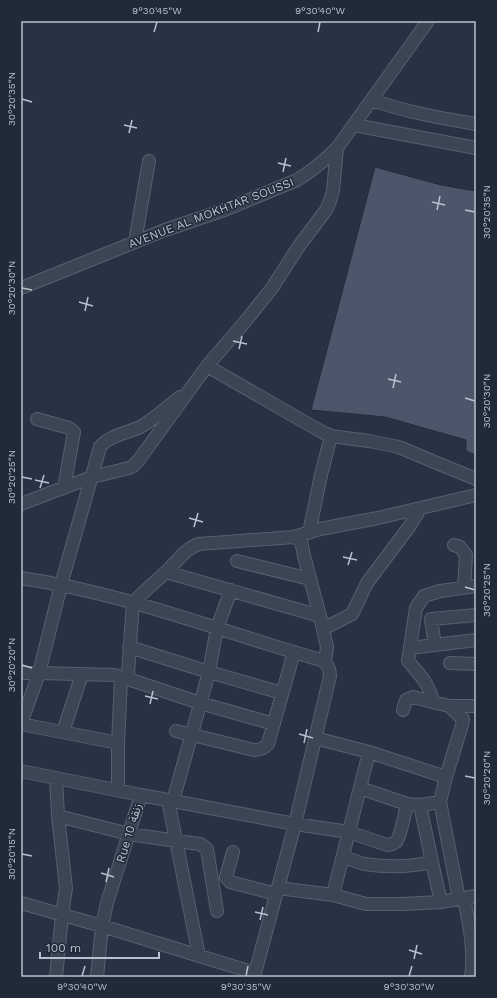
<svg xmlns="http://www.w3.org/2000/svg" width="497" height="998" viewBox="0 0 497 998" font-family="'Work Sans','Noto Sans Arabic',sans-serif">
<style>
.building{fill:#4b566a;stroke:#222c3b}
.lines{fill:none;stroke-linecap:round;stroke-linejoin:round}
.minor-casing{stroke:#58606e;stroke-width:14}
.minor{stroke:#3c4554;stroke-width:12}
.ticks{fill:none;stroke:#bac0cd;stroke-width:1.5}
.labels{text-anchor:middle;dominant-baseline:central;stroke-width:3;stroke-linejoin:round;paint-order:stroke}
.street-label{font-size:12px;fill:#bac0cd;stroke:#202a39}
.neatline{fill:none;stroke:#bac0cd;stroke-width:1.5}
.ticks-label{font-size:10px;text-anchor:middle;fill:#bac0cd}
</style>
<rect width="100%" height="100%" fill="#273244"/>
<path class="building" d="M375 167 441 185 476 191V455L466 451V440L385 417 311 410Z"/>
<g class="lines">
<g class="minor-casing">
<path id="minor" d="M372 100C406 112 440 118 476 124
M354 125 476 148
M135 242 149 161
M21 288 165 230 227 209 297 180C312 171 324 161 337 148L428 21
M207 366 322 432 331 436 338 437 369 441 399 447 432 461 476 479
M37 419 69 428 74 432 64 488
M21 504 92 477 129 468 133 466 138 461 191 388 207 366 244 323 272 288 299 246 326 210 330 201 333 191 337 148
M309 533 321 475 331 436
M294 537 320 529 378 518 476 495
M454 545 460 547 466 555 464 588
M237 561 310 579
M166 572 320 616
M21 578C124 593 222 632 321 660 328 664 330 669 330 676L295 824 254 977
M231 590 217 628 209 672 173 801 295 824 349 832 387 845C390 845 393 844 396 842 401 836 405 812 407 804
M323 629 352 614 367 583 409 527 421 508
M435 645 431 619 476 615
M129 647 209 672 282 693
M410 648 476 640
M450 663 476 664
M21 673H39L115 675 120 677 121 679 118 743V790
M433 702C429 683 420 675 408 661L416 608 424 596 440 591 476 586
M403 710 406 700 413 697 449 706H476
M21 724 39 673 61 585 100 447C109 435 129 433 142 426 155 418 167 407 180 397
M21 724 118 743
M274 724 200 703 131 680 129 678 128 673 133 603C143 592 154 583 165 573 177 562 184 549 199 544L294 537 301 541 304 556 320 616 327 647 325 662
M176 731 254 750C260 750 264 749 268 744L294 652
M63 732 82 674
M315 738 369 752 446 777 440 802 459 899
M21 771 141 795 107 903 102 926 97 977
M446 777 462 725 463 719 449 706
M360 788 407 804 420 805 440 802
M141 795 173 801
M168 800 199 956
M420 805 432 862 441 902
M58 816 129 834 177 841 200 844 207 849 217 911
M233 852 226 877 230 882 276 894
M343 857C350 859 357 862 364 864 385 867 411 867 432 862
M278 888 333 895 366 904H402L441 902 476 896
M333 895 369 752
M464 898C469 924 475 951 471 977
M21 903 102 926 255 973
M56 977 62 915 66 888 58 816 56 778"/>
</g>
<use href="#minor" class="minor"/>
</g>
<path class="ticks" d="M154 32 157 22M318 32 320 22M22 99 32 102M124 125 137 128M129 133 132 120M278 163 291 166M283 172 286 158M432 202 445 205M437 210 440 196M465 210 475 212M22 288 32 290M79 302 93 306M85 311 88 297M233 341 247 344M239 349 242 336M388 379 401 382M393 388 396 374M465 398 475 401M22 477 32 479M35 480 49 483M40 488 44 475M189 518 203 522M194 527 198 513M343 557 357 560M348 565 352 552M465 587 475 590M22 665 32 668M145 696 158 699M150 704 153 691M299 734 313 738M304 743 307 729M465 776 475 778M22 854 32 856M101 873 114 877M106 882 109 868M255 912 268 915M260 920 263 907M409 950 422 954M414 959 417 945M82 976 85 966M246 976 248 966M409 976 412 966"/>
<g class="labels">
<g class="street-label">
<text transform="translate(211 213) rotate(-21)">AVENUE AL MOKHTAR SOUSSI</text>
<text transform="translate(129 833) rotate(-73)">Rue 10 زنقة</text>
</g>
</g>
<rect width="497" height="998" fill="none" stroke="#202a39" stroke-width="44"/>
<path d="M40 952v6h119v-6" fill="none" stroke="#bac0cd" stroke-width="2"/>
<text x="46" y="952" font-size="12" fill="#bac0cd" stroke="#202a39" stroke-width="3" paint-order="stroke">100 m</text>
<rect x="22" y="22" width="453" height="954" class="neatline"/>
<g class="ticks-label">
<text x="157" y="14">9°30'45"W</text>
<text x="320" y="14">9°30'40"W</text>
<text transform="translate(11 99) rotate(-90)" y="4">30°20'35"N</text>
<text transform="translate(486 212) rotate(-90)" y="4">30°20'35"N</text>
<text transform="translate(11 288) rotate(-90)" y="4">30°20'30"N</text>
<text transform="translate(486 401) rotate(-90)" y="4">30°20'30"N</text>
<text transform="translate(11 477) rotate(-90)" y="4">30°20'25"N</text>
<text transform="translate(486 590) rotate(-90)" y="4">30°20'25"N</text>
<text transform="translate(11 665) rotate(-90)" y="4">30°20'20"N</text>
<text transform="translate(486 778) rotate(-90)" y="4">30°20'20"N</text>
<text transform="translate(11 854) rotate(-90)" y="4">30°20'15"N</text>
<text x="82" y="990">9°30'40"W</text>
<text x="246" y="990">9°30'35"W</text>
<text x="409" y="990">9°30'30"W</text>
</g>
</svg>
